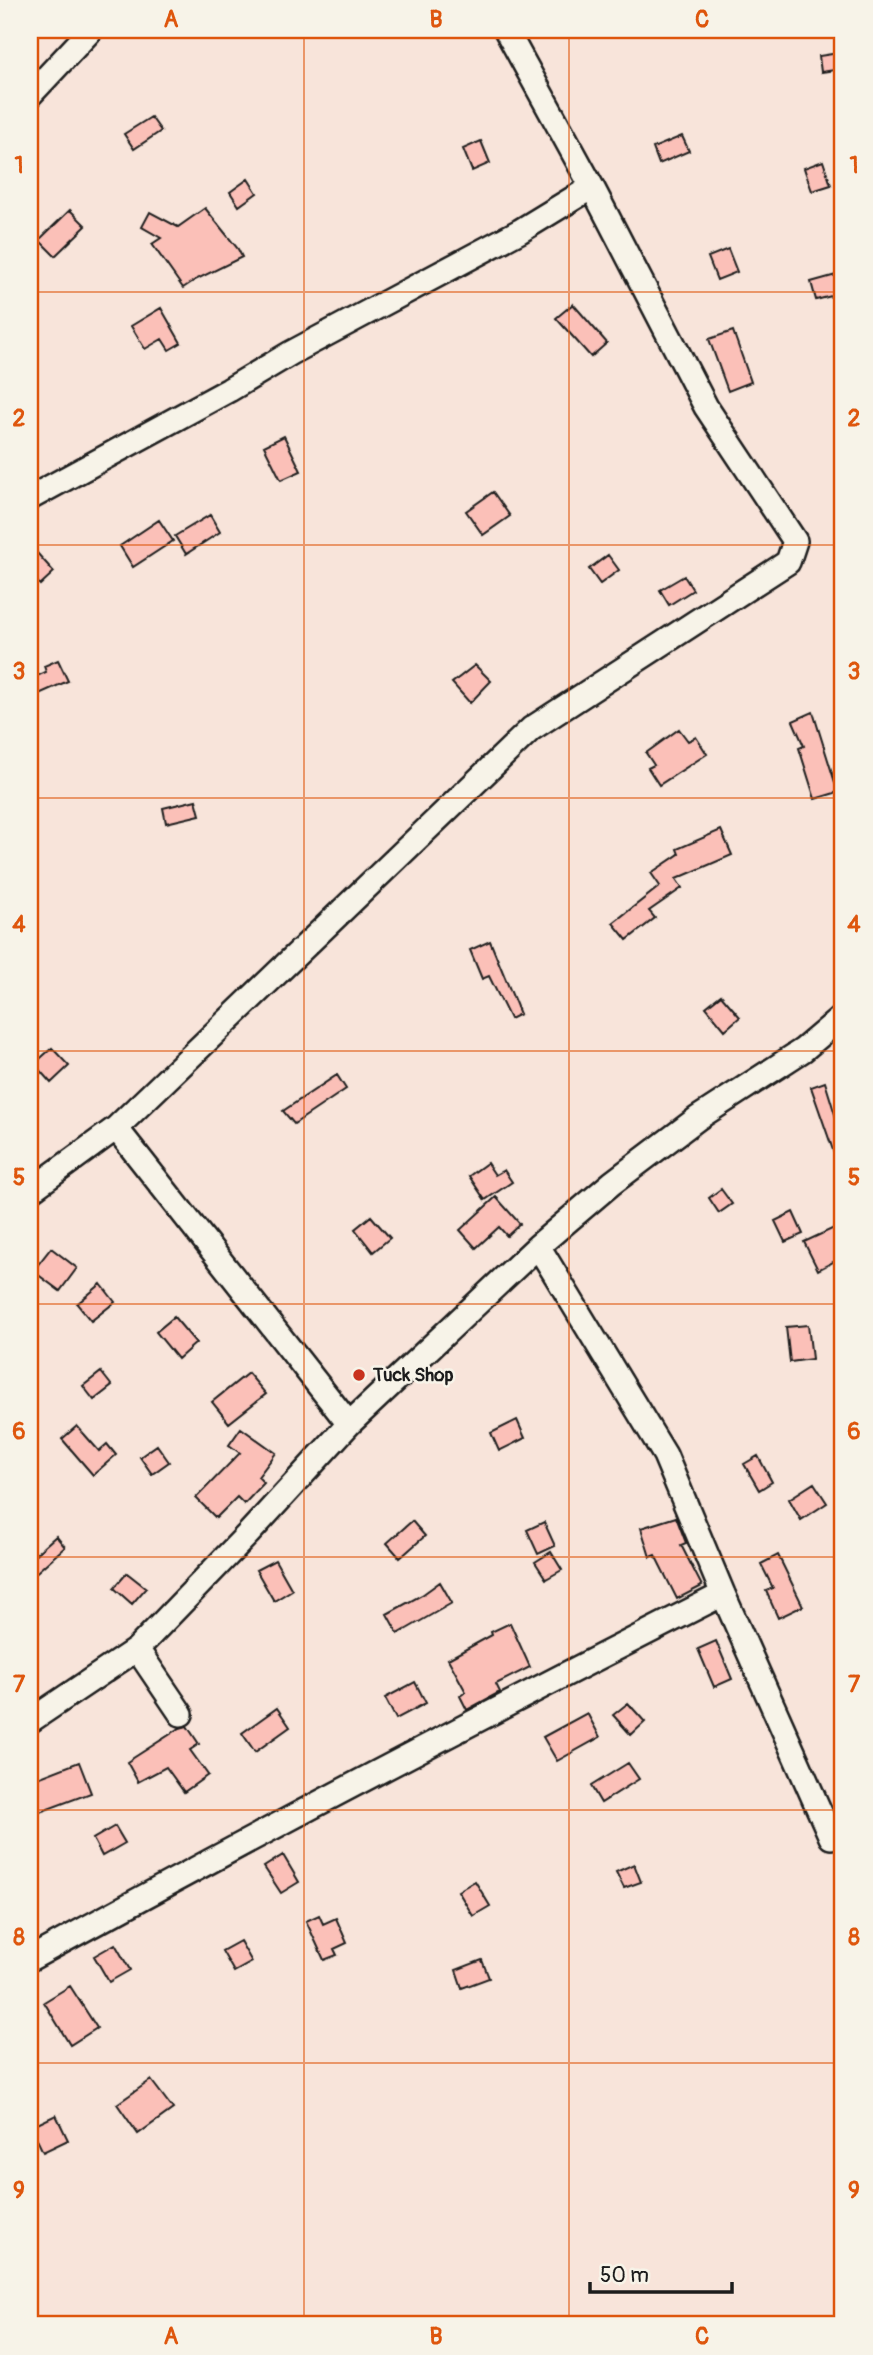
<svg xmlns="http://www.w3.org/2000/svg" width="873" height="2355" viewBox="0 0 873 2355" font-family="Pangolin,sans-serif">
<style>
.building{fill:#fbc0b8;stroke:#1c1c1c;stroke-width:2}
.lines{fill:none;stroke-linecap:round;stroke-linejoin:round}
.minor-casing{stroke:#1c1c1c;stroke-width:28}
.minor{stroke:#f7f3e8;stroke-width:23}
.grid{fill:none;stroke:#de560d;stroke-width:2;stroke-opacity:0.55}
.poi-dot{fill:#c8321e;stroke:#f7f3e8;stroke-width:2.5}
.labels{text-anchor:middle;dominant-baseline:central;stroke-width:5;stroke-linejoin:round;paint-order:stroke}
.poi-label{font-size:19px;font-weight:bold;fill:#1c1c1c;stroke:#f7f3e8;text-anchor:start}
.neatline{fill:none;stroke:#de560d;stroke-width:2.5}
.grid-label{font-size:23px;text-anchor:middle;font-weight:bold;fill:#de560d}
</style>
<rect width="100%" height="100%" fill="#f8e4da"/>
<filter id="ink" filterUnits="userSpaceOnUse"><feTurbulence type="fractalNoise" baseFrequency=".0143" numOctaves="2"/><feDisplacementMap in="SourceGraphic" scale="14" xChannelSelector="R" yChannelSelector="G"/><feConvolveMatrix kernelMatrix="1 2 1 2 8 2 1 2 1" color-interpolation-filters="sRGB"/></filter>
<g filter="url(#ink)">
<path class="building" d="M839 53 842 69 821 72 819 56Z
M151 117 161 131 134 149 124 134Z
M682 136 689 151 659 164 653 148Z
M481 141 490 163 472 171 463 149Z
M823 161 831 185 812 191 804 168Z
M248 179 257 193 239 206 230 192Z
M205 208 238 249 242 257 195 280 183 288 152 244 161 238 142 227 150 212 178 227Z
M70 210 86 226 55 256 39 240Z
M728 249 737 272 717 280 708 257Z
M843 273V293L816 300 811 282Z
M573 304 607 343 591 357 556 318Z
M161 308 181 343 169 350 162 339 145 349 131 326Z
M733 331 751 382 728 391 709 339Z
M284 436 301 471 281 480 264 446Z
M493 492 510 516 483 535 466 511Z
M210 515 220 532 186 554 175 536Z
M159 520 173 541 133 567 120 546Z
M37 553 54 572 40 585 30 574V560Z
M608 555 619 570 600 584 589 569Z
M684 576 693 590 669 605 660 590Z
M58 660 68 681 30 698V679L46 672 44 666Z
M475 665 491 681 470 703 452 683Z
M813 712 838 792 815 799 799 748 804 746 793 721Z
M679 729 688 741 696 737 707 754 659 785 648 768 654 765 646 753Z
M196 800 200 815 166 823 163 808Z
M721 830 732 855 676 879 682 888 649 911 655 918 627 940 613 923 660 886 651 873 679 854 677 849Z
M490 941 520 1014 510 1019 489 976 482 979 470 950Z
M721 995 740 1017 725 1030 706 1007Z
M52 1048 69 1066 51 1083 34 1064Z
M337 1075 346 1089 294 1124 283 1111Z
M825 1082 838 1124 843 1122V1153L835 1156 811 1087Z
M487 1163 495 1175 504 1170 512 1182 485 1200 469 1176Z
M721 1189 732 1204 719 1213 709 1198Z
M496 1197 520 1224 507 1236 499 1227 476 1248 460 1230Z
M793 1212 803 1234 785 1242 775 1221Z
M371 1216 390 1238 373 1252 355 1229Z
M834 1228 843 1249V1257L818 1270 804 1242Z
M51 1248 77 1268 60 1291 33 1271Z
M101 1284 115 1302 91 1321 77 1304Z
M174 1317 196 1343 178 1359 156 1332Z
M808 1325 812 1359 790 1362 786 1327Z
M101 1372 112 1386 94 1400 83 1386Z
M248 1373 266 1394 229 1423 212 1402Z
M517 1420 525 1438 499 1451 491 1433Z
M77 1426 99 1451 107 1444 116 1455 93 1475 62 1439Z
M241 1428 276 1453 258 1477 264 1483 244 1504 237 1497 216 1518 196 1498 240 1453 229 1445Z
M157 1445 169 1462 152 1474 140 1457Z
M758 1456 772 1482 759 1490 744 1464Z
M814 1483 827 1503 801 1520 789 1499Z
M676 1517 686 1543 681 1545 702 1586 677 1599 655 1555 650 1557 641 1528Z
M412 1521 425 1536 400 1558 387 1543Z
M544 1522 555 1546 538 1554 527 1530Z
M56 1536 65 1547 30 1578V1559Z
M551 1552 562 1570 546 1579 535 1562Z
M778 1555 803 1606 778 1618 766 1591 773 1588 761 1564Z
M275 1560 292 1590 274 1601 256 1570Z
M127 1573 146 1588 132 1604 114 1588Z
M440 1582 452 1603 398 1634 387 1614 422 1595Z
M510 1623 530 1667 496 1684 500 1692 467 1710 460 1696 466 1692 448 1659 492 1635 491 1632Z
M716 1641 732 1679 714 1687 698 1649Z
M415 1682 426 1703 396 1719 385 1698Z
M628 1703 645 1722 631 1735 613 1715Z
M277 1708 290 1727 255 1752 242 1733Z
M587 1713 600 1737 557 1761 543 1737Z
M187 1726 199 1744 190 1750 208 1775 184 1792 166 1767 138 1782 127 1762 180 1728Z
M79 1762 91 1793 40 1812 30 1781Z
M628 1763 639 1779 601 1803 591 1786Z
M115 1826 125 1843 102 1856 93 1839Z
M283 1855 299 1882 281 1893 264 1867Z
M634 1864 641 1882 624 1888 616 1872Z
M475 1881 490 1906 473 1916 458 1891Z
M319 1915 323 1924 336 1918 347 1943 334 1949 337 1955 324 1960 306 1921Z
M240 1941 252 1962 234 1972 222 1951Z
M115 1944 130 1970 109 1982 94 1956Z
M482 1960 489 1978 462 1988 456 1970Z
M70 1986 97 2028 70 2045 44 2002Z
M151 2080 173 2109 138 2134 117 2104Z
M56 2115 68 2140 43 2152 31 2127Z"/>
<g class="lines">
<g class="minor-casing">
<path id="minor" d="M30 95 91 30
M30 498 229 390 291 353 520 231 592 187
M116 1128 349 1424
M30 1191 116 1128 531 729 788 562 795 541 706 407 592 187 506 30
M538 1246 665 1455 723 1594 831 1837
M137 1649 181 1714
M30 1721 137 1649 249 1533 349 1424 538 1246 612 1183 698 1118 803 1050 843 1016
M30 1959C259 1833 490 1712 723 1594"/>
</g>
<use href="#minor" class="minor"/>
</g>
</g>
<path class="grid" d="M304 30V2325M569 30V2325M30 292H843M30 545H843M30 798H843M30 1051H843M30 1304H843M30 1557H843M30 1810H843M30 2063H843"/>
<circle class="poi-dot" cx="359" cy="1375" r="7"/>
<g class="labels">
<g class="poi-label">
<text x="373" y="1375">Tuck Shop</text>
</g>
</g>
<rect width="873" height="2355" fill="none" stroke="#f7f3e8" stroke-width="77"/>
<path d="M590 2282v10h142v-10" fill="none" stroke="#1c1c1c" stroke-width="3.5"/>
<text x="600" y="2282" font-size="21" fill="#1c1c1c" stroke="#f7f3e8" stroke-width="5" paint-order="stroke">50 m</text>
<rect x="38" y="38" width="796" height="2278" class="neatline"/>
<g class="grid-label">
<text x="171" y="27">A</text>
<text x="436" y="27">B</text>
<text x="702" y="27">C</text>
<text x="19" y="173">1</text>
<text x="854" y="173">1</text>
<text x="19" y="426">2</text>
<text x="854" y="426">2</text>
<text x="19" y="679">3</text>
<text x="854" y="679">3</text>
<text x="19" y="932">4</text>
<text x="854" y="932">4</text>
<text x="19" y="1185">5</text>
<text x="854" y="1185">5</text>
<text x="19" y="1439">6</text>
<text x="854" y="1439">6</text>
<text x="19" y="1692">7</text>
<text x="854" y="1692">7</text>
<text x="19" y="1945">8</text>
<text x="854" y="1945">8</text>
<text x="19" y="2198">9</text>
<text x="854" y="2198">9</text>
<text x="171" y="2344">A</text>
<text x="436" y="2344">B</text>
<text x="702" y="2344">C</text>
</g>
</svg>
